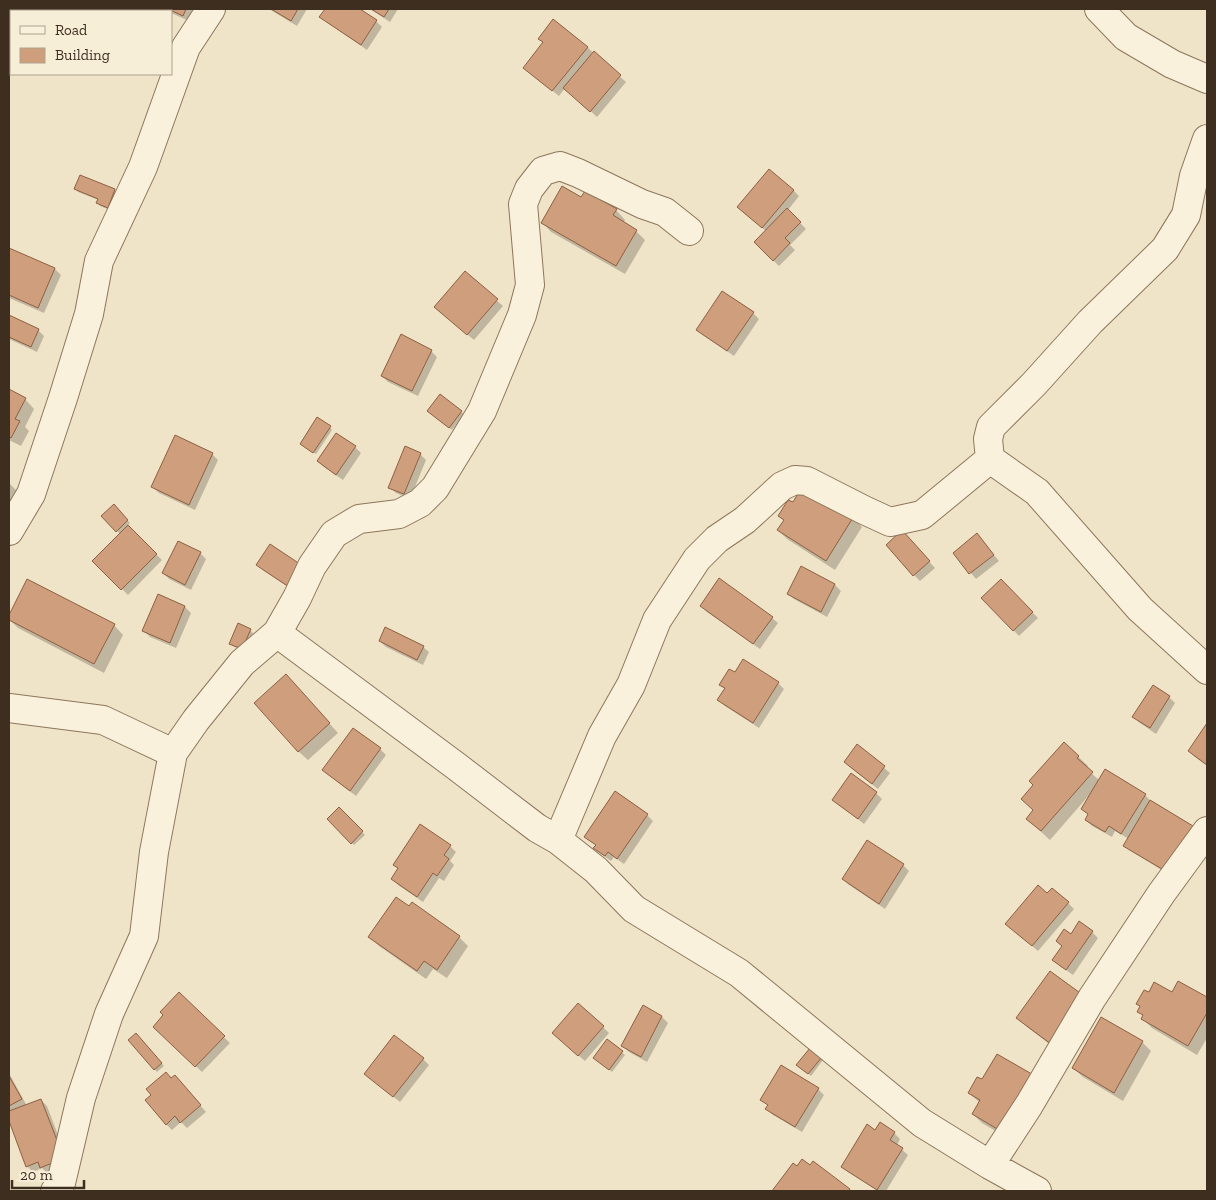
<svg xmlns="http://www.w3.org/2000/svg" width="1216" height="1200" viewBox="0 0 1216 1200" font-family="'Zilla Slab',serif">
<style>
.shadow{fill:#0003}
.building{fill:#cf9f7d;stroke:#8d5f41}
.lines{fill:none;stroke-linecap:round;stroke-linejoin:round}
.street-casing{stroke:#8d765c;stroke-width:30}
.street{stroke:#faf1dc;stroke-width:28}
</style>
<rect width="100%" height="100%" fill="#f0e4c8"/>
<path class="shadow" d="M163 9H194L189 21 171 13V11Z
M269 9H307L297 26Z
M326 9H357L376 21 382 27 367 50 327 22 321 16Z
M370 9H398L390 22Z
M540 39 587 47 626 82 597 117 565 88 559 96 530 73 544 43Z
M76 189 114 191 117 193 110 210 100 206 98 203 99 200 78 192Z
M793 190 799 196 788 210 806 229 790 245 795 250 779 266 755 242 766 231 744 213Z
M581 199 616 210 625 220 623 223 636 231 645 240 625 274 551 232 542 222Z
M9 249 55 269 61 275 44 313 9 298Z
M465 273 503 306 474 340 441 313Z
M753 313 759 319 734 356 703 335 698 329Z
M9 316 38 330 44 336 37 352 9 339Z
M431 351 437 357 418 396 388 382 382 376Z
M9 391 25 399 34 409 25 427 29 431 21 446 9 440Z
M461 412 464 414 452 430 431 413Z
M330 427 332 430 316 454 304 446Z
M337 434 355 447 361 453 343 480 324 467 318 461Z
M212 454 218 460 195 510 159 493 153 487Z
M420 454 426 460 410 499 396 493 390 487Z
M9 483 16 490 9 508Z
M114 506 130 523 127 526 162 560 128 595 94 561 120 534 103 516Z
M780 516 853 517 862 527 835 570 787 539 778 530 784 521Z
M977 535 999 561 976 579 954 553Z
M908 538 935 568 920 581 914 575Z
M200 553 206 559 191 590 169 579 163 573Z
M258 565 302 567 296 592 264 571Z
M28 581 114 625 123 635 104 673 18 628 9 619Z
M1001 581 1038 618 1019 636 983 598Z
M835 585 841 591 827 617 794 599 788 593Z
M158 596 185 607 191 613 176 648 150 637 144 631Z
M702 606 772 618 778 623 760 649 707 612Z
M250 630 253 633 244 651 233 646 230 643Z
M380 641 423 647 429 652 423 665 386 647Z
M743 661 778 683 784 689 759 728 725 706 719 700 725 689 721 685 735 674Z
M295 685 338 733 308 760 298 751Z
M1153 686 1169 697 1175 703 1156 734 1140 723 1134 717Z
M1207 726V766L1195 757 1189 751Z
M354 730 380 749 386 755 356 796 330 776 324 770Z
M1064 743 1088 766 1086 768 1100 781 1145 795 1151 801 1150 802 1193 827 1199 833 1173 877 1131 851 1125 846 1129 839 1115 831 1112 837 1092 826 1086 820 1089 815 1083 809 1091 793 1050 840 1027 819 1035 810Z
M858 746 890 773 878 789 851 768 845 762Z
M876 793 882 799 864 824 840 805Z
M339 808 365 835 354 845 328 819Z
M647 815 653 821 624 864 614 857 611 861 601 854 595 848 597 846 586 837Z
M421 826 450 846 456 852 450 861 454 865 444 881 439 878 423 902 398 885 393 879Z
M903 865 909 871 885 909 849 885 843 879Z
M1047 895 1068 903 1074 909 1038 951 1013 930Z
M1092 932 1098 938 1073 975 1060 966 1054 960 1063 947 1057 941 1071 935Z
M370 937H459L468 946 447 978 433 969 426 979 379 946Z
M1179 983 1207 999V1038L1197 1055 1152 1028 1143 1019 1144 1017 1139 1011 1141 1007 1138 1004 1149 994H1172Z
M179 994 230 1043 202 1072 154 1027Z
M643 1007 662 1017 668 1023 647 1062 629 1052 623 1046Z
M1018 1018 1092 1019 1065 1056 1027 1027Z
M603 1027 609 1033 585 1061 559 1039Z
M136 1035 164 1066 157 1072 130 1041Z
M607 1041 625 1055 612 1072 597 1060Z
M1142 1042 1151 1051 1123 1101 1083 1077 1073 1068Z
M821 1058 823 1060 811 1076 801 1068Z
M423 1059 429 1065 400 1102 371 1079Z
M781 1067 818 1089 824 1095 802 1132 773 1115 767 1109 769 1106 762 1099Z
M9 1073 27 1106 41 1100 47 1106 67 1159 62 1167 47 1173 42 1168 33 1172 27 1166 9 1117Z
M172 1079 180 1082 206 1112 187 1128 181 1122 172 1130 166 1124Z
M983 1081 1014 1142 982 1123 973 1114 980 1103 969 1093Z
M880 1124 894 1133 900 1139 897 1145 908 1155 886 1191H878L848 1172 842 1166 875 1131Z
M813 1162 850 1191H773L797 1167H810Z"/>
<path class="building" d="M168 9H186L183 16Z
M271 9H298L291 21Z
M325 9H360L377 20 361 45 319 17Z
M371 9H389L384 17Z
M553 19 588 47 552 91 523 68 543 42 538 39Z
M594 51 621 75 590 112 563 88Z
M769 169 794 190 762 228 737 207Z
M80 175 115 189 108 208 96 203 98 199 74 189Z
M562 186 581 197 585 191 617 209 613 215 637 230 616 266 541 223Z
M787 208 801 222 785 238 790 243 773 261 754 242Z
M9 248 55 268 38 308 9 295Z
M465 271 498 299 467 335 434 307Z
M722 291 754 312 727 351 696 330Z
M9 315 39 329 31 347 9 337Z
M401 334 432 350 412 391 381 376Z
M9 389 26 398 15 419 20 421 11 438 9 436Z
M440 394 462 411 449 428 427 411Z
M317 417 331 426 313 453 300 444Z
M336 433 356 446 336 475 317 461Z
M175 435 213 453 189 505 151 487Z
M405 446 421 453 404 494 388 488Z
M800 490 854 516 826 561 777 530 784 520 778 516 788 500 793 502Z
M114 504 128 520 116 532 101 516Z
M128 525 157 554 121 590 92 561Z
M902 530 930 561 913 576 886 545Z
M977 533 994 555 969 574 953 553Z
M178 541 201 552 185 585 162 573Z
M270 544 303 566 289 587 256 565Z
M801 566 835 584 821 612 787 594Z
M719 578 773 617 753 644 700 606Z
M27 579 115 624 94 664 9 620V615Z
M1001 579 1033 612 1013 631 981 598Z
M158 594 185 606 170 643 142 631Z
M238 623 251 629 242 649 229 644Z
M385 627 424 646 417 660 379 641Z
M743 659 779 682 753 723 717 700 725 688 719 685 729 669 735 672Z
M286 674 330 723 298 752 254 703Z
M1153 685 1170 696 1150 728 1132 717Z
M1207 723V765L1188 751Z
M353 728 381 748 350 791 322 770Z
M1064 742 1079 756 1077 758 1093 772 1041 831 1026 819 1033 810 1021 799 1033 785 1029 781Z
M857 744 885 766 872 784 844 762Z
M1105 769 1146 794 1121 834 1109 826 1105 832 1085 820 1088 814 1081 809Z
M851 773 877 792 858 819 832 800Z
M615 791 648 814 617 859 608 852 605 856 593 848 596 845 584 837Z
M1150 800 1193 826 1167 872 1123 846Z
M339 807 363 831 351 844 327 819Z
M420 824 451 845 444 855 449 859 437 876 433 873 417 897 391 879 398 868 393 865Z
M867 840 904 864 879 904 842 879Z
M1038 885 1047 893 1052 888 1069 902 1032 946 1005 924Z
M396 897 409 906 412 902 460 936 437 970 424 961 417 971 368 937Z
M1079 921 1093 931 1066 970 1052 960 1062 946 1056 941 1064 929 1071 934Z
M1050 971 1087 998 1055 1047 1016 1018Z
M1178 981 1207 997V1013L1188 1046 1141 1019 1143 1015 1137 1012 1140 1006 1136 1004 1144 990 1149 992 1154 982 1172 992Z
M179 992 225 1036 195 1067 153 1027 163 1015 160 1012Z
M578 1003 604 1026 578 1056 552 1033Z
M643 1005 662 1016 641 1057 621 1046Z
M1101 1017 1143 1041 1114 1093 1072 1068Z
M136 1033 162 1063 154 1070 128 1040Z
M394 1035 424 1058 393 1097 364 1074Z
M607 1039 623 1051 609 1070 593 1058Z
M810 1048 822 1057 808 1074 796 1065Z
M997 1054 1037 1077 1004 1133 972 1114 980 1100 968 1093 977 1077 982 1079Z
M781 1065 819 1088 795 1127 765 1109 768 1105 760 1100Z
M166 1072 171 1078 175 1075 201 1105 180 1123 175 1116 166 1125 145 1100 151 1095 146 1089Z
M9 1076 22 1099 9 1106Z
M41 1099 62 1153 57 1161 40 1168 38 1162 26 1167 9 1121V1111Z
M880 1122 895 1132 890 1140 903 1148 877 1190 841 1167 867 1124 875 1130Z
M802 1159 810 1165 813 1161 850 1189 849 1191H772L793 1163 797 1166Z"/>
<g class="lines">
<g class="street-casing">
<path id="street" d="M107 9 113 11
M1099 9 1126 37 1172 64 1207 79
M1207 139 1194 176 1186 215 1165 249 1090 322 1034 384 991 427 988 439 990 459 1037 492 1140 609 1207 670
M9 531 31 494 63 398 89 314 99 261 143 167 186 47 211 9
M277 633 456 766 537 828 558 840 596 870 634 909 739 973 922 1123 990 1165 1037 1191
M9 708 103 720 173 753
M558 840 602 736 631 685 657 620 697 559 717 539 745 520 782 486 795 480 807 481 864 510 890 522 922 515 990 459
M990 1165 1029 1105 1092 998 1161 894 1207 831
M55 1191 61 1183 81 1098 109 1014 144 936 154 852 173 753 196 720 242 663 277 633 297 598 312 566 334 534 359 519 399 514 420 503 435 488 482 411 522 315 530 285 523 204 529 189 543 171 560 166 578 173 642 204 665 212 689 231"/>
</g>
<use href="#street" class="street"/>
</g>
<rect width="1216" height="1200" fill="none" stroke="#3d2e20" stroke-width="20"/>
<rect x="10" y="10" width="162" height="65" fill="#f7eed8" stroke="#ada18e"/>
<rect x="20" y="26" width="25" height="8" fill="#faf1dc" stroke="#ada18e"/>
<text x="55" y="35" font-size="15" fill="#3d2e20">Road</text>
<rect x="20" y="48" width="25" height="15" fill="#cf9f7d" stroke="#ada18e"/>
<text x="55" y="60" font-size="15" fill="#3d2e20">Building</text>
<path d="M12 1180v8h72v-8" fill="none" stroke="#3d2e20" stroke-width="2.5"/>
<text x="20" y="1180" font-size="15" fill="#3d2e20" stroke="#f7eed8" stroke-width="4" paint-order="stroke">20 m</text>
</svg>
